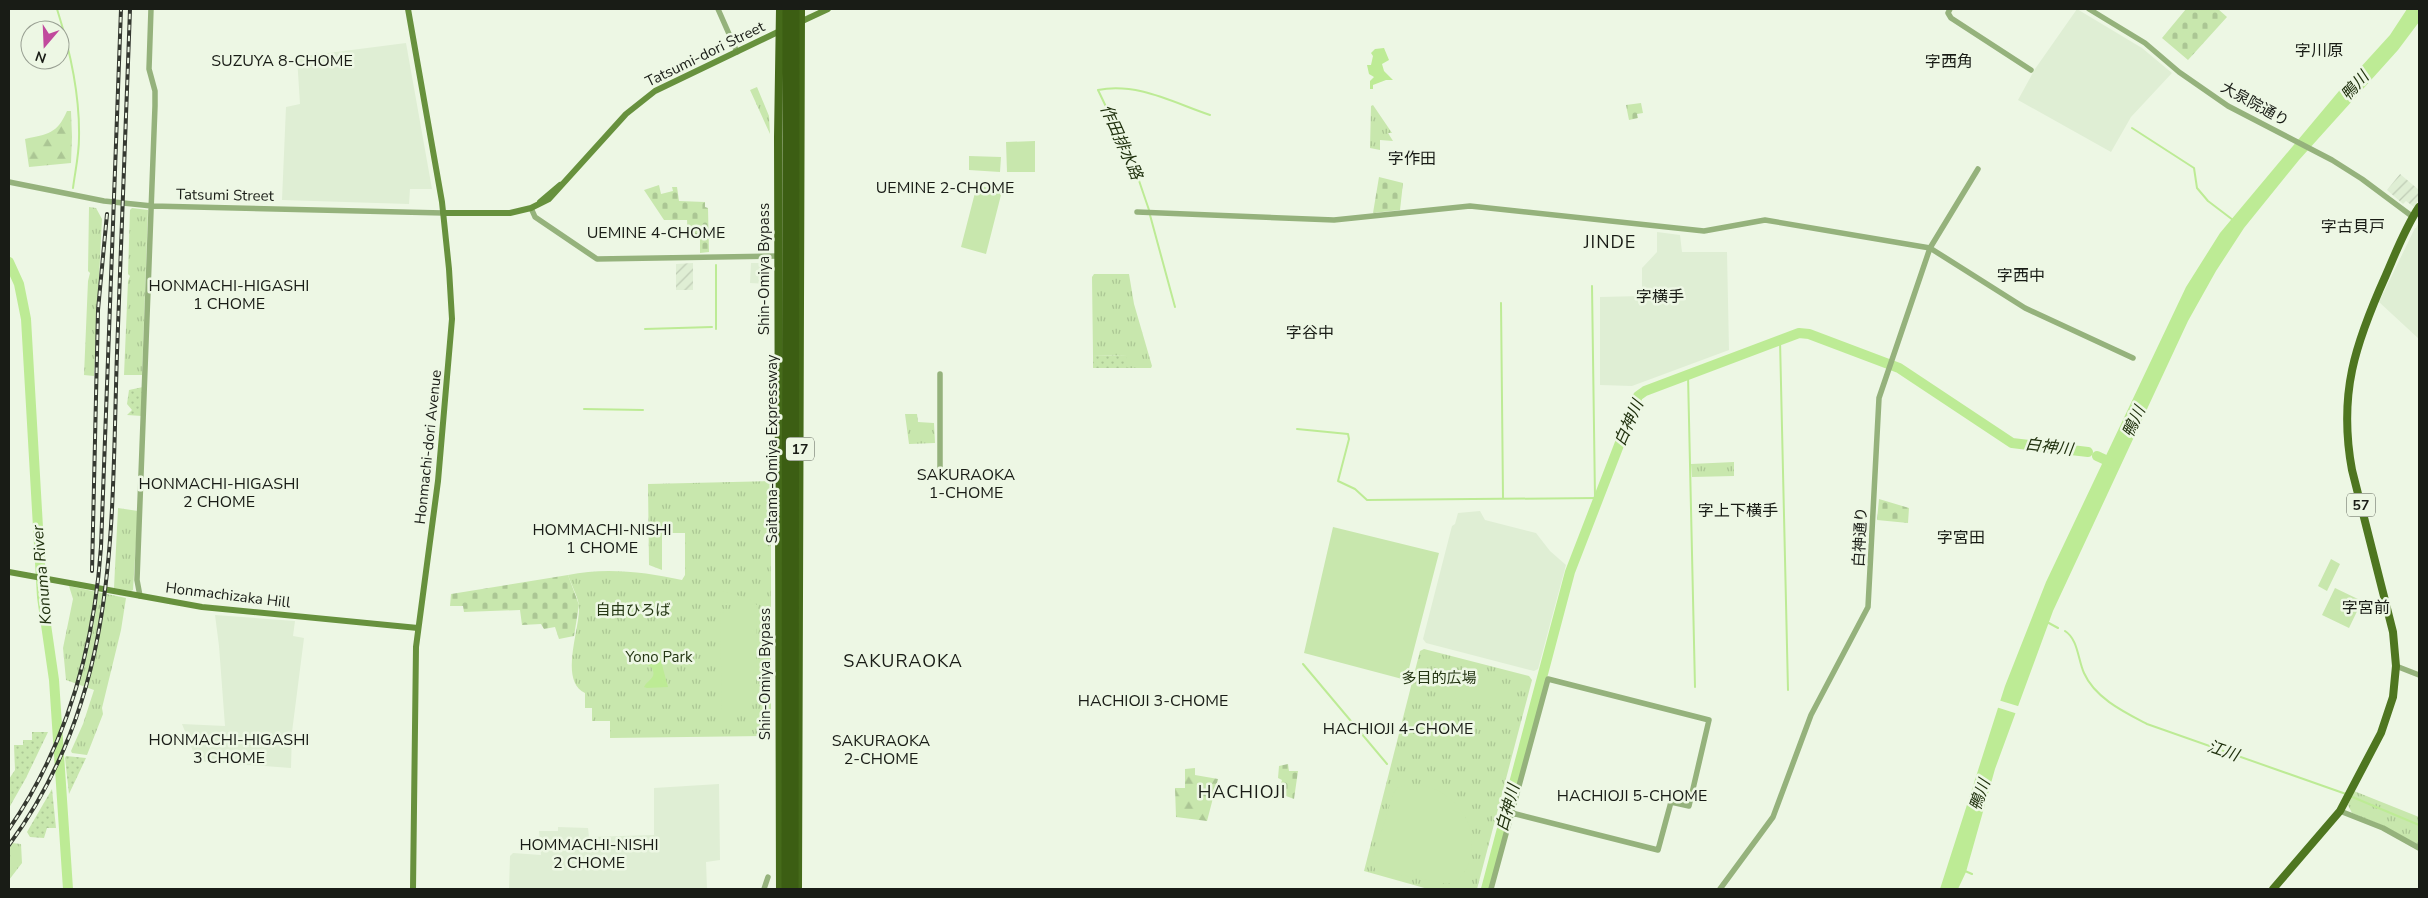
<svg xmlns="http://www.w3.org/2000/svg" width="2428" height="898" viewBox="0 0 2428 898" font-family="'Nunito Sans','Noto Sans JP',sans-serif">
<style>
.built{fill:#dfeed4}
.industrial{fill:url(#industrial-furrows)}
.grass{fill:url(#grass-dots)}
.forest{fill:url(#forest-firs)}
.cemetery{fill:url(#cemetery-stones)}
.park{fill:url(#park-tufts)}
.garden{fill:#c8e7ad}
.water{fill:#bdeb95}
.pier{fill:#edf7e4}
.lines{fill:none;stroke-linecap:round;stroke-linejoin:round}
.stream{stroke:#bdeb95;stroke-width:2}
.river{stroke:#bdeb95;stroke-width:10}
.tertiary{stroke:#95b27c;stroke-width:5.5}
.secondary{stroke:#67913d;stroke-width:6}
.primary{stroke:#4e7620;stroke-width:8}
.trunk{stroke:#456a1a;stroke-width:8}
.rail-casing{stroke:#343830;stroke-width:4}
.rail{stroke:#edf7e4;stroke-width:2;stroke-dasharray:5.5;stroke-linecap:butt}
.motorway-bridge{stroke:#3c5e13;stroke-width:9}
.labels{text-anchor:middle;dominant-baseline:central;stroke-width:5;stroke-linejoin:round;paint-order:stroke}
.shield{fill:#edf7e4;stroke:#595e54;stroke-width:1}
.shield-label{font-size:14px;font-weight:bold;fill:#191c16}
.street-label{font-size:15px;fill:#191c16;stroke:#edf7e4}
.park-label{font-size:15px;fill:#253714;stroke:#edf7e4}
.neighbourhood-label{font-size:16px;fill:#191c16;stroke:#edf7e4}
.water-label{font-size:16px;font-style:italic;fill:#21320f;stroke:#edf7e4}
.quarter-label{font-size:18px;letter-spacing:1px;fill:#191c16;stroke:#edf7e4}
</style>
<defs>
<pattern id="industrial-furrows" width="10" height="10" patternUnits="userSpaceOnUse" patternTransform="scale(1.25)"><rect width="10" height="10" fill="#dfeed4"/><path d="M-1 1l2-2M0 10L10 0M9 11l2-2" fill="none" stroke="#bfccb5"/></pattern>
<pattern id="grass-dots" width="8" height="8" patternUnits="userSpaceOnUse" patternTransform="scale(1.25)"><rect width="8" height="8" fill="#c8e7ad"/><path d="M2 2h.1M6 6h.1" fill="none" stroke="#abc694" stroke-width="1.8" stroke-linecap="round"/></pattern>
<pattern id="forest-firs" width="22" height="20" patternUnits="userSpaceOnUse" patternTransform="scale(1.25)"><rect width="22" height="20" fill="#c8e7ad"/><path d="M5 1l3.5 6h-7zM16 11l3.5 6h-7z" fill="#abc694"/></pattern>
<pattern id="cemetery-stones" width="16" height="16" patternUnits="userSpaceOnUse" patternTransform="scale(1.25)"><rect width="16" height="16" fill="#c8e7ad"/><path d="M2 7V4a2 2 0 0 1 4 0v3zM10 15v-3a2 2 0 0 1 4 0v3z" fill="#abc694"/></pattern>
<pattern id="park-tufts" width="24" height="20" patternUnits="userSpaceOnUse" patternTransform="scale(1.25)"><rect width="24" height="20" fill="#c8e7ad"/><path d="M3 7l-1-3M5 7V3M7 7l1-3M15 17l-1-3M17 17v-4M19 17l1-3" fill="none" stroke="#abc694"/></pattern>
</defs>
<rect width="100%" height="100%" fill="#edf7e4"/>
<path class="built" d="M2077 9 2142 48 2172 73 2131 117 2111 152 2018 100 2035 69Z
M406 43 432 189H410L409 204 282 200 286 107 300 104 297 57Z
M2419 222V339L2379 302 2415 228H2416Z
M1657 232 1680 235 1682 252H1727L1729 350 1632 386 1600 385V297L1642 296V268L1657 252Z
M751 263H770L769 284 750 283Z
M1480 511 1485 520 1536 533 1550 551 1566 565 1538 669 1534 671 1426 643 1423 639 1452 526 1455 524 1458 513Z
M215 615 295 621 293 636 304 638 292 732 291 768 197 761 182 724 225 726 219 646Z
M719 784 720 860 706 862 707 889H509L510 856 513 853 541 855 539 831H558V827L588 828 589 837 654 835V788Z"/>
<path class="industrial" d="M2400 174 2419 190V199L2414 207 2406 201 2403 204 2387 190Z
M693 263V290H676V264Z"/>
<path class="grass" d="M1127 355V368H1093V356Z
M143 387 142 416 127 415 132 410 127 404 129 390Z
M32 732H48L26 778 9 808V779L15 770 14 745H23V740H32Z
M66 756 86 758 69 794 65 758Z
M52 789 56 828H47L44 838 30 837 27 832Z"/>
<path class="forest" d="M67 111H71L72 137 71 163 29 167 25 139C48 134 57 134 67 111Z
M1195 768V775L1218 779 1207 821 1176 817 1175 788H1185V769Z"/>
<path class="cemetery" d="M2186 9H2218L2227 17 2188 60 2162 38Z
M1641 103 1643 113 1637 114 1638 118 1629 120 1626 105Z
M1379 177 1403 183 1400 210 1373 213Z
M659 185 661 194 673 191 672 187H677L679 201 705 202V207L708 208 709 252 700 253V239H688L687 220H664L644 190Z
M1879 499 1909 508 1908 523 1877 520Z
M568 575 579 605 574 636 559 639 555 627 544 629 541 624 522 625 520 610 464 612 463 606H450L451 594Z
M1288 764 1289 771H1298L1294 799 1278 793 1282 780 1278 778 1279 766Z"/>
<path class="park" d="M757 87 769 116 770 134 750 90Z
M1373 105 1392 133H1388L1393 141 1380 140V150L1370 148 1371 106Z
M89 207 96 208 102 219 94 376 84 375 88 281 90 273 88 271Z
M132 208 148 210 142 375H124L128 281 130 276 128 274 130 210Z
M1094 274H1129L1134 304 1152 366 1151 368H1127L1126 355 1093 356 1092 277Z
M905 414H917L918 422 934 423 935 443 909 444Z
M1734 462V476L1692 477 1691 464Z
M770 481C771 501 768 517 768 537L771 539V736L610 738V721H592V708H585V693C558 680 581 628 579 605 577 595 571 584 568 575 605 567 646 572 682 580L685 575V533H662V570L649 565 648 484Z
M118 508 138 511 133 590 131 591 114 588Z
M69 586 126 598 121 630 102 708 103 714 87 755 72 753 71 751 83 724 94 690 66 680 63 648 73 599Z
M1424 649 1529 676 1532 680 1477 889H1428L1364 871 1420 651Z
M2354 791 2419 817V845L2384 826 2352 813 2348 805Z
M12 843 21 844 22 863 9 880V848Z"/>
<path class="garden" d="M1035 141V172H1007L1006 142Z
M969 156 1001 157 1000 172 969 170Z
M977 185 1002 191 986 254 961 247Z
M1333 527 1439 553 1406 680 1304 653Z
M2331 559 2340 564 2327 591 2318 586Z
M2335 588 2362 601 2349 628 2322 615Z
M720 591 748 598 757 605 756 686 753 688 752 711 750 712H722L720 612 733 613V605H720Z
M1463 666 1501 676 1493 708 1454 698Z
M1408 785C1420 785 1432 786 1442 793 1453 800 1465 813 1469 825 1476 845 1471 880 1447 884L1376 870 1372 863 1393 794 1397 788Z"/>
<path class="water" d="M2407 9H2419V22L2398 50 2299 160 2244 228 2216 271 2188 321 2053 611 1995 769 1966 872 1958 889H1940L2005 686 2046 582 2186 287 2220 233 2339 91 2390 35Z
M1384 48 1389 60 1382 64 1384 71 1393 80H1386L1373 85V89H1370V81L1374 77 1369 74 1367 65H1371L1373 56 1371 53 1375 49Z
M650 652 661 661 668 687 647 688 644 687C648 679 657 679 652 668L645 663 647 654Z"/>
<path class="pier" d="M1998 700 2021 707 2018 714 1996 707Z"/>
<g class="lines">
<path class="stream" d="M57 9C70 50 80 94 79 138 79 155 75 172 73 188
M2132 128 2194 168 2197 188 2208 201 2233 220
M1149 210 1133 163 1098 90C1137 82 1174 103 1210 115
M1150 215 1175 307
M716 265V329
M1592 286 1595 498
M1501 303 1503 498
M645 329 712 327
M1780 340 1788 690
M1688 375 1695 687
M584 409 643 410
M1297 429 1348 434 1349 439 1338 481 1355 489 1367 500 1598 498
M2047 622 2058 628
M2065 631C2078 639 2078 660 2084 673 2095 698 2124 712 2147 724L2346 794
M1303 664 1387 764
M2350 796 2419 825
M1965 871 1972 874"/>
<path class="river" d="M9 262 19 284 26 319 42 597 54 680 68 889
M2097 456 2112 463
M1486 889 1570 572 1638 396 1645 391 1799 333 1809 334 1899 368 2012 443 2088 452"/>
<path class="tertiary" d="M718 9 737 52
M1950 9 1948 13 1951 18 2031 70
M2089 9 2145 43 2179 72 2228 106 2332 160 2362 179 2413 217
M9 182 104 201 152 206 443 213
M531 208 535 217 597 259 778 256
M1137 212 1334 220 1470 206 1704 231 1765 220 1930 248 2025 308 2133 358
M940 374V467
M140 596 137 580 155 106V91L149 69 151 9
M2396 666 2419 675
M2340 811 2383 828 2419 848
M764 889 768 877
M1491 889 1548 679 1709 720 1689 806 1671 802 1658 850 1512 813
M1720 889 1773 817 1811 715 1868 607 1879 398 1930 248 1978 169"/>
<path class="secondary" d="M408 9 442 202 449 269 452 319 438 481 416 647 413 889
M798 23 828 9
M540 202 560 185
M443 213H510L531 208 549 199 626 114 655 91 782 30
M9 572 202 607 418 628"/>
<path class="primary" d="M2273 889 2340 811 2381 733 2393 697 2396 666 2393 632 2352 470C2338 394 2355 344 2386 275 2396 252 2405 228 2419 207"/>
<path class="trunk" d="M780 889 778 137 780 9
M798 889 801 9"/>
<g class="rail-casing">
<path id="rail" d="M92 571 98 310 107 214
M9 829C67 745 94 648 101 547L121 9
M9 845C120 695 111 530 117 353 121 239 126 124 130 9"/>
</g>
<use href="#rail" class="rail"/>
<path class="motorway-bridge" d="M786 889 787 9
M794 889 795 9"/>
</g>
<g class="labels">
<g class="shield">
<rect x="786" y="437.5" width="28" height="23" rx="4"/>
<rect x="2347" y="493.5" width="28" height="23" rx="4"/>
</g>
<g class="shield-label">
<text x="800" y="449">17</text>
<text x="2361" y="505">57</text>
</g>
<g class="street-label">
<text transform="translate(705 54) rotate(-26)">Tatsumi-dori Street</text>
<text transform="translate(2255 104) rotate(29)">大泉院通り</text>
<text transform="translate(225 195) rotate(1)">Tatsumi Street</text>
<text transform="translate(764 269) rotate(-90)">Shin-Omiya Bypass</text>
<text transform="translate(428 447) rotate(-84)">Honmachi-dori Avenue</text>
<text transform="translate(772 449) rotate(-90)">Saitama-Omiya Expressway</text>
<text transform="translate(1860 537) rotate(-87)">白神通り</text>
<text transform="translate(228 595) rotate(7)">Honmachizaka Hill</text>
<text transform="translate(765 674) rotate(-90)">Shin-Omiya Bypass</text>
</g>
<g class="park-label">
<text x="633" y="610">自由ひろば</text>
<text x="659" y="657">Yono Park</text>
<text x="1439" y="678">多目的広場</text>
</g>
<g class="neighbourhood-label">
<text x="2319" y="51">字川原</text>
<text x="282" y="61">SUZUYA 8-CHOME</text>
<text x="1949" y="62">字西角</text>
<text x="1412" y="159">字作田</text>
<text x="945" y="188">UEMINE 2-CHOME</text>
<text x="2353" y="227">字古貝戸</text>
<text x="656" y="233">UEMINE 4-CHOME</text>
<text x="2021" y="276">字西中</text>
<text x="229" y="286">HONMACHI-HIGASHI<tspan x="229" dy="18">1 CHOME</tspan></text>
<text x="1660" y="297">字横手</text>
<text x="1310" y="333">字谷中</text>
<text x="966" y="475">SAKURAOKA<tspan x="966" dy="18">1-CHOME</tspan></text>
<text x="219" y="484">HONMACHI-HIGASHI<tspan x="219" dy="18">2 CHOME</tspan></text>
<text x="1738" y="511">字上下横手</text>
<text x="602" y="530">HOMMACHI-NISHI<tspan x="602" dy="18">1 CHOME</tspan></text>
<text x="1961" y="538">字宮田</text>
<text x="2366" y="608">字宮前</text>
<text x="1153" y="701">HACHIOJI 3-CHOME</text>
<text x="1398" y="729">HACHIOJI 4-CHOME</text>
<text x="229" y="740">HONMACHI-HIGASHI<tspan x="229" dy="18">3 CHOME</tspan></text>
<text x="881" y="741">SAKURAOKA<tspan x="881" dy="18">2-CHOME</tspan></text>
<text x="1632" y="796">HACHIOJI 5-CHOME</text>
<text x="589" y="845">HOMMACHI-NISHI<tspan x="589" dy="18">2 CHOME</tspan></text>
</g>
<g class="water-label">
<text transform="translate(2355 86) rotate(-48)">鴨川</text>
<text transform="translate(1121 142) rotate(66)">作田排水路</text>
<text transform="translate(2134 422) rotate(-65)">鴨川</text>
<text transform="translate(1629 423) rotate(-66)">白神川</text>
<text transform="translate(2049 447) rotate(7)">白神川</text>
<text transform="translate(42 575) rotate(-95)">Konuma River</text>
<text transform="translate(2223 751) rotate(19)">江川</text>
<text transform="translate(1980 795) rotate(-71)">鴨川</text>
<text transform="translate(1508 808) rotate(-75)">白神川</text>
</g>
<g class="quarter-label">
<text x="1610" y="242">JINDE</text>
<text x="903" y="661">SAKURAOKA</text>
<text x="1242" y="792">HACHIOJI</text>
</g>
</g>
<rect width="2428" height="898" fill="none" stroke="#191c16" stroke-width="20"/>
<g transform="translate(45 45) rotate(199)"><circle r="24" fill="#edf7e4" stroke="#989f92"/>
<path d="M0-4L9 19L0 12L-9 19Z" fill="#c1499d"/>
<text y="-8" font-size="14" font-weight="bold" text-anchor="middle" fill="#191c16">N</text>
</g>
</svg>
